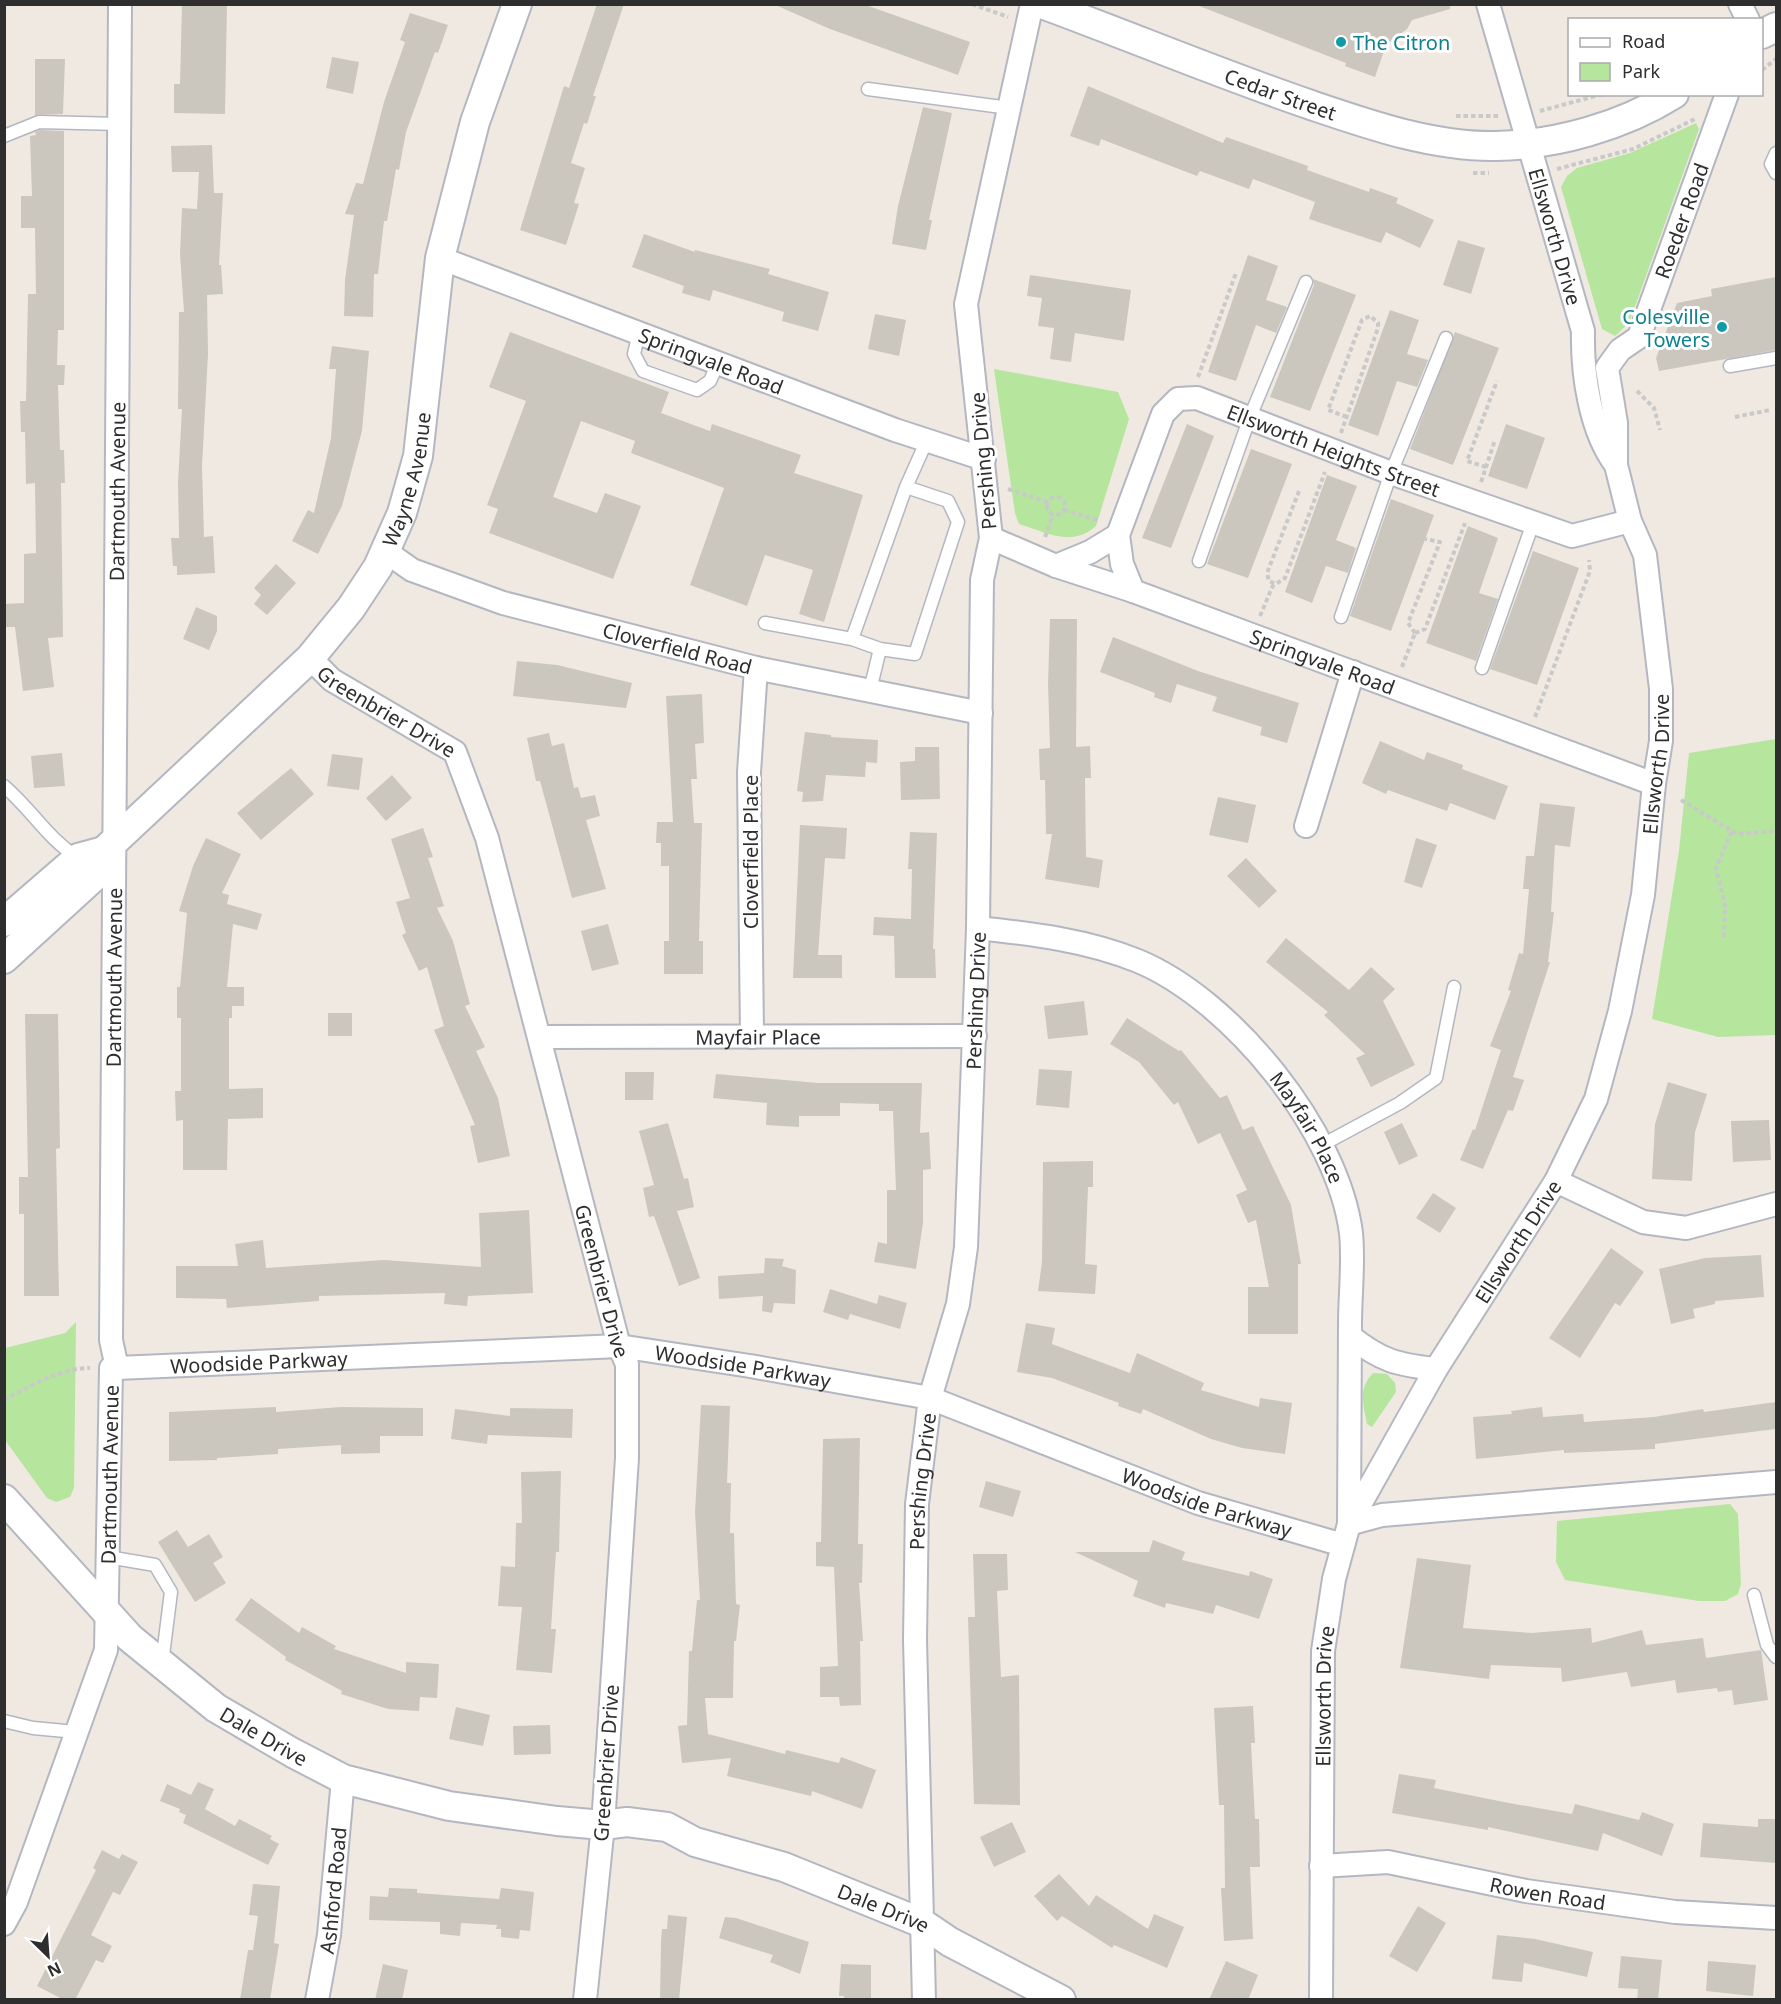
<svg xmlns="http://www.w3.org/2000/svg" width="1781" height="2004" viewBox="0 0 1781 2004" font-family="'Noto Sans',sans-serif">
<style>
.green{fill:#b6e59e}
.building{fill:#cbc7bf}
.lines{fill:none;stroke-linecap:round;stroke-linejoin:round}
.service-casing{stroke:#b4b7c1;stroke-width:15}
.minor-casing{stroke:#b4b7c1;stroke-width:26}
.tertiary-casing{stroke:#b4b7c1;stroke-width:32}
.path{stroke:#c9c9c9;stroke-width:4;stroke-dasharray:4.5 3;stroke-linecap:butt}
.service{stroke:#fff;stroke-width:12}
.minor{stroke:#fff;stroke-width:22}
.tertiary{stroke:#fff;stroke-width:28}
.culture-dot{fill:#0f9aa8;stroke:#fff;stroke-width:2}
.labels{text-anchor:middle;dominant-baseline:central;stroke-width:6;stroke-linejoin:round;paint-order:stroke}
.culture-label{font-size:20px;fill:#0d838f;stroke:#fff;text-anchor:start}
.street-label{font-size:20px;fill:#2e2e2e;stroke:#fff}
</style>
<rect width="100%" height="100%" fill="#efe9e1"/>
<path class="green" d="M1696 123 1699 129 1629 323 1615 336 1602 329 1561 187 1567 176 1577 168 1630 153Z
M994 369 1118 392 1129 419 1096 526C1071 548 1046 532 1019 524L1015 513Z
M1776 739V1035L1718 1037 1652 1019 1679 851 1689 753Z
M76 1322 74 1488 70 1497 56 1502 47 1498 5 1440V1348L65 1333Z
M1373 1373 1387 1374 1395 1383 1396 1392 1372 1427 1367 1424C1363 1403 1358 1389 1373 1373Z
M1730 1504 1738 1514 1741 1584 1738 1594 1725 1601H1699L1565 1580 1556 1562 1557 1521Z"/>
<path class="building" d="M182 4H227L225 114 174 113V84H180Z
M597 4H624L593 96H596L587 124 584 123 571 163 585 168 574 203 579 204 566 245 520 230 564 86 569 88Z
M773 4H863L970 42 958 75 830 29Z
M1194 4H1450V9L1412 20 1407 29 1386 45 1375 77 1345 66 1346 63Z
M410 13 448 25 438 53 435 52 406 132 399 170 396 169 387 221H384L378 274H374L373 317 344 316 345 280 354 215 345 214 356 183 363 184 384 102 405 42 400 40Z
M332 57 359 62 353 94 326 88Z
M35 59H65L63 114 35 115Z
M1088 86 1223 143 1226 137 1308 166 1307 170 1369 192 1370 188 1398 198 1396 203 1434 220 1420 248 1386 232 1381 243 1309 219 1315 202 1253 179 1249 189 1200 171 1197 176 1101 139 1099 146 1070 136Z
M923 107 952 113 929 220H932L926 250 892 244 898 206Z
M40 130 64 131V330H58L57 365H65L64 385H58L60 450H64L65 483H61L63 637 48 638 54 687 23 691 15 627H4V604L24 603V554L36 553 35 483 26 484 25 432H21L20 401H26L28 294H36L35 228H21V196H32L30 136 36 135 35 132Z
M212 145 214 193H223L219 265H221L223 294 207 295 208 354 202 466 204 537 213 536 215 573 177 575V566H173L171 538H179L178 483 182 409H178L179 312H184L180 254 182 208 197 209 199 172H172L171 146Z
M644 234 695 252V250L770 269 768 274 829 292 818 331 782 321 784 312 713 290 710 301 682 293 684 286 632 267Z
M1458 240 1485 248 1471 294 1443 285Z
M1248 255 1278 266 1266 300 1287 307 1276 333 1256 325 1236 381 1208 372Z
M1030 275 1131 290 1124 341 1075 333 1071 362 1050 359 1054 328 1038 326 1042 298 1027 296Z
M1776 277V350L1659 371 1656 358 1677 303 1712 296 1711 289Z
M1313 279 1356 295 1310 411 1270 397 1314 285Z
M1390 310 1419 320 1407 354 1428 360 1417 387 1397 381 1378 436 1348 425Z
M875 314 906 320 899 356 868 349Z
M510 332 669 392 661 413 710 431 712 424 801 455 794 473 863 495 824 622 799 614 813 570 765 555 747 606 690 585 724 488 631 453 635 441 581 421 553 497 597 513 605 493 641 506 613 579 489 533 498 509 487 505 526 401 489 387Z
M1455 332 1499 348 1453 465 1410 449Z
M332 346 369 351 362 431 342 506 318 554 292 541 308 510 314 513 331 438 336 369H329Z
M1187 424 1214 436 1171 548 1142 538Z
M1506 424 1545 438 1527 489 1488 476Z
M1251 449 1292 464 1248 578 1207 564Z
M1327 475 1357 486 1336 540 1356 548 1348 573 1326 566 1312 603 1285 592Z
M1391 499 1434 515 1391 631 1350 616Z
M1468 526 1498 538 1479 593 1498 599 1476 661 1426 643Z
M1533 551 1579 568 1537 685 1490 669Z
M276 564 296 583 267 615 254 604 261 595 254 588Z
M196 607 217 616V631L209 650 183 639Z
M1050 619H1077L1076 747 1090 746 1091 778H1085L1086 857 1103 860 1099 888 1045 879 1052 834H1046L1045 780H1040L1039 749 1050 748 1048 684Z
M1113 637 1198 671 1299 703 1287 743 1260 735 1262 727 1212 711 1217 697 1177 684 1171 703 1154 697 1155 693 1100 672Z
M517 661 557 665 632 683 626 708 513 696Z
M702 694 704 743 695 744 697 779H691L694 823H702L699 941H703V974H664V941H669V866H661V843H656L657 822H673L666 696Z
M805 732 831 735V737L878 740 877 763 866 762 865 777 826 775 823 801 802 802 803 792 797 791Z
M549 733 552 746 564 743 574 788 578 787 581 798 595 795 600 816 586 820 606 889 572 898 540 781H536L527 738Z
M1380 741 1424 760 1427 752 1463 765 1462 769 1508 786 1495 820 1450 803 1447 811 1388 790 1386 794 1362 783Z
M915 747H939L940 799 901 800 900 762 915 761Z
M62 753 65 786 34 788 31 756Z
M332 754 363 758 359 790 327 786Z
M291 768 314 794 261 840 237 813Z
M392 775 412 798 386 821 366 798Z
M1218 797 1256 805 1248 843 1209 835Z
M1540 803 1575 807 1570 847 1555 845 1551 912H1554L1548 962H1550L1513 1077 1524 1080 1513 1111 1508 1110 1483 1169 1460 1160 1473 1129 1475 1130 1501 1050 1490 1046 1511 991 1508 990 1519 953 1523 954 1529 889H1523L1526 856H1534Z
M800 825 847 828 845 859 825 858 818 955H842V978H793Z
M423 828 433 857 428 858 444 906 437 908 453 941 470 1004 465 1006 485 1047 476 1051 498 1098 510 1156 478 1163 470 1126 475 1125 434 1030 444 1026 427 967 419 971 402 935 406 933 396 902 410 898 391 839Z
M910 832 937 833 933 949H935L936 978H895L894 936 873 935 874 917 911 919 912 869H908Z
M206 838 241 854 222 893 229 895 227 904 262 914 257 930 233 924 227 987H244V1006H232V1018H229V1089L263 1088V1118L228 1119 227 1170H183V1120L176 1121 175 1091H181V1018H177V987H180L187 913 179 911 193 866Z
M1416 838 1437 845 1422 888 1404 882Z
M1246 858 1277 891 1259 908 1227 876Z
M608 924 619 964 592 971 581 931Z
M1286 938 1349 990 1371 967 1395 989 1383 1001 1415 1065 1371 1087 1356 1058 1365 1054 1324 1015 1328 1012 1266 962Z
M1084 1001 1088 1035 1048 1039 1044 1006Z
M328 1013H352V1036H328Z
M25 1014H58L60 1148 56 1149 59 1296H24V1214H19V1177H28Z
M1127 1018 1179 1051 1181 1050 1220 1098 1227 1095 1243 1130 1253 1126 1291 1205 1301 1264H1298V1334H1248V1287H1269L1256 1220 1248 1223 1236 1195 1247 1190 1220 1133 1198 1144 1178 1102 1174 1105 1139 1062 1110 1044Z
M1039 1069 1072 1071 1069 1108 1036 1105Z
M625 1072H654L653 1100H625Z
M716 1074 818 1083H922L920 1133 929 1132 931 1169 923 1170V1223L916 1269 874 1262 878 1242 887 1244V1190H896L893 1111H879V1104L840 1103V1116H799V1127L766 1125 767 1103 713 1098Z
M1668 1082 1707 1094 1695 1132 1692 1181 1652 1179 1655 1124Z
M1769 1120 1771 1160 1733 1162 1731 1121Z
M668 1123 684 1179 688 1178 694 1207 677 1211 700 1278 679 1286 654 1216 649 1217 643 1188 654 1185 639 1131Z
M1402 1123 1418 1156 1399 1165 1384 1132Z
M1093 1161V1187H1088L1085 1264 1097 1265 1095 1294 1038 1291 1042 1262 1043 1162Z
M1433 1193 1456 1208 1440 1233 1416 1218Z
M529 1210 533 1293 468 1296 467 1306 444 1304 445 1293 319 1296V1301L227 1308 226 1299 176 1298V1266H238L235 1244 263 1240 266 1268 384 1260 481 1267 479 1213Z
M1611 1248 1644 1272 1620 1306 1615 1303 1580 1358 1549 1338Z
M1761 1255 1764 1297 1715 1301V1304L1693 1309 1695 1318 1671 1324 1659 1269 1705 1258Z
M765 1258 784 1259 782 1266 796 1270 795 1304 774 1303 772 1313 762 1311 763 1296 719 1299 718 1276 764 1273Z
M830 1289 877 1304 879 1295 907 1303 900 1329 850 1314 848 1320 823 1312Z
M1026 1323 1055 1328 1052 1344 1130 1373 1137 1353 1204 1383 1201 1390 1259 1407 1260 1398 1292 1403 1285 1454 1242 1448 1211 1439 1143 1409 1141 1414 1118 1406 1119 1403 1052 1378 1017 1372Z
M1776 1402V1429L1655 1444V1449L1564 1453V1450L1476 1459 1473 1417 1512 1414 1511 1411 1542 1407 1543 1417 1583 1414 1584 1422 1654 1417 1703 1409 1704 1412Z
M701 1405 730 1406 727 1483H731L730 1533H734L736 1604 740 1605 736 1641H734L733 1698H705L708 1734 785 1754 786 1750 839 1763 841 1757 876 1770 862 1809 812 1791 811 1796 727 1776 731 1758 682 1763 678 1726 687 1725 689 1651H692L697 1600H700L695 1512Z
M276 1407V1412L341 1407 423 1408V1436H380V1453L341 1454V1445L278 1449V1454L217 1458V1460L169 1461V1412Z
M510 1408 573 1409 572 1438 488 1435 487 1444 451 1439 455 1409 510 1416Z
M860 1438 858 1544H863L862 1583H859L863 1641H860L861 1705 840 1706 839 1697H820V1667L838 1666 834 1567 816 1566V1542H821L823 1439Z
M561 1471 559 1552H556L551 1629H556L552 1673 516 1670 522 1607 498 1606 501 1566 515 1567 516 1523H522L521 1472Z
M986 1481 1021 1491 1013 1517 979 1507Z
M177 1530 188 1547 209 1534 223 1557 213 1563 226 1583 195 1602 158 1542Z
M1153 1540 1185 1552 1182 1560 1249 1576 1250 1571 1273 1579 1259 1619 1216 1605 1213 1614 1166 1603 1165 1608 1133 1596 1138 1581 1075 1552H1149Z
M973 1554H1007L1008 1590 997 1591 1001 1677 1019 1675 1020 1805 974 1804 968 1617H975Z
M1417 1558 1471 1565 1463 1628 1532 1633 1591 1628 1592 1643 1642 1630 1646 1645 1703 1638 1706 1658 1761 1650 1768 1700 1734 1705 1732 1690 1718 1692 1717 1688 1677 1693 1675 1680 1631 1687 1627 1672 1562 1682 1561 1668 1491 1665 1489 1679 1400 1668Z
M251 1598 299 1633 302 1627 336 1646 334 1649 406 1673V1662L439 1664 437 1698 420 1697 419 1711 388 1709 341 1694 342 1691 285 1660 286 1657 235 1620Z
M1253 1706 1255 1743H1251L1255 1819H1259L1260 1867H1250L1253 1939 1224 1941 1221 1888H1225L1224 1805H1219L1214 1708Z
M456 1707 490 1715 483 1746 449 1739Z
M550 1725 551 1754 514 1755 513 1726Z
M1399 1774 1436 1780 1434 1788 1509 1803 1572 1814 1575 1804 1639 1820 1642 1812 1674 1824 1662 1856 1603 1833 1598 1851 1488 1827V1830L1392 1813Z
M198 1782 214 1789 205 1809 235 1826 239 1819 272 1836 270 1839 279 1844 268 1865 183 1823 186 1815 179 1812 180 1809 160 1801 167 1784 191 1795Z
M1758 1819H1776V1863L1700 1857 1703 1823 1758 1827Z
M1012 1822 1026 1852 994 1867 980 1837Z
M102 1850 119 1859 122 1854 138 1862 120 1895 113 1892 91 1935 112 1946 103 1963 96 1960 75 2000H64L37 1986 96 1870 93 1868Z
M1059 1874 1089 1906 1096 1895 1148 1929 1154 1914 1184 1927 1167 1968 1114 1945 1112 1948 1062 1916 1057 1921 1034 1896Z
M253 1884 280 1886 274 1943 279 1944 270 2000H240L248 1950H253L258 1916 249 1915Z
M389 1888 417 1889V1893L499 1899 501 1888 534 1892 530 1931 520 1930 519 1939 501 1937V1929H496L497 1925 461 1923 460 1936 440 1934V1922L369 1920 370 1896 388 1897Z
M1418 1906 1446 1923 1417 1972 1389 1956Z
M668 1915 687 1917 679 2000H660L661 1941 662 1929H667Z
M725 1917 736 1918 809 1942 800 1974 770 1962 773 1955 719 1938Z
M1497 1935 1535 1939 1593 1952 1587 1977 1524 1963 1522 1982 1492 1979Z
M1621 1956 1662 1960 1658 2000H1637L1638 1989 1618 1988Z
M1226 1961 1258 1975 1248 2000H1209Z
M1708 1961 1756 1965 1753 1996 1706 1991Z
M383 1964 408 1970 402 2000H375Z
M841 1964 871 1965V2000H844V1996H839Z"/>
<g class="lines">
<g class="service-casing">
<path id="service" d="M868 89 1009 108
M4 136 39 122 119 124
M1776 153 1771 164 1776 173
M639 332 634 354 643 371 697 390 710 381 718 363
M1730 366 1776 358
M1199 561 1250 417 1306 282
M1341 617 1391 473 1446 338
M765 623 852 639 880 649
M852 639 906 487 927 440
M1482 668 1533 523
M870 690 880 649 915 654 958 522 948 501 906 487
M4 786C32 810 47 838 78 858
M1320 1146 1400 1103 1436 1078 1454 987
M108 1557 155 1565 171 1592 162 1663
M1754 1595 1767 1645 1776 1657
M4 1721 33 1728 76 1732"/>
</g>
<g class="minor-casing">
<g id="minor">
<path id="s1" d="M1488 4 1583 331C1582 373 1590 431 1616 465"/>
<path d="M1740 4 1748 20"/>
<path id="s2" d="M440 258 895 430 984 459"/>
<path id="s3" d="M991 538 1056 566 1133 591 1654 784"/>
<path id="s4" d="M385 551 412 570 503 603 756 668 981 713"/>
<path d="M1056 566 1090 552 1118 535"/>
<path id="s5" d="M1133 591 1122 564 1118 535 1163 414 1178 399 1197 398 1391 473 1572 536 1630 521"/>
<path id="s6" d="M310 658 332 680 455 752 487 838 619 1346 627 1364V1458L603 1825 585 2000"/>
<path d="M1306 826 1353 672"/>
<path id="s7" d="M978 928C1033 934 1086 940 1138 961 1232 1000 1338 1131 1351 1233 1354 1263 1350 1295 1350 1324 1350 1391 1349 1457 1349 1524L1382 1515 1776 1482"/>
<path id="s8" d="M540 1037 975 1036"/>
<path d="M752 1037 749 772 756 668"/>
<path d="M1556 1181 1643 1222 1686 1228 1776 1204"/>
<path d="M1350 1336C1381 1361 1398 1365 1436 1369"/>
<path id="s9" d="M117 1368 619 1346 750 1366 930 1398 1198 1503 1343 1545"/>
<path id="s10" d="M1321 1866 1388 1862 1526 1891 1675 1912 1776 1918"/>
<path id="s11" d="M4 1924 16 1902 106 1650 111 1368H117L111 1340 120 4"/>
<path id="s12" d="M317 2000 329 1935 343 1779"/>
<path id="s13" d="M924 2000 915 1640 917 1504 930 1398 958 1304 966 1247 978 928 982 580 991 538 966 304 1032 4"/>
<path id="s14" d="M1321 2000 1323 1651 1334 1579 1349 1524 1436 1369 1556 1181 1596 1099 1620 1011 1643 895 1654 784 1661 741V689L1645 555 1630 521 1616 465V423L1607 368 1620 350 1639 337 1727 94"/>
</g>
</g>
<g class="tertiary-casing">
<g id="tertiary">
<path id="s15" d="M1042 4C1132 37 1220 74 1311 105 1370 125 1433 147 1496 146 1556 145 1623 126 1674 94"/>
<path d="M1762 34 1776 27"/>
<path d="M4 922 78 858 104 851"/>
<path id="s16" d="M4 959 96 875 104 851 310 658 351 608 378 567 402 513 418 456 440 258 475 122 517 4"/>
<path id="s17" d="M4 1499 130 1638 216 1708 293 1753 343 1779 449 1806 557 1821 603 1825 627 1822 667 1827 695 1842 784 1867 922 1923 950 1942 1061 2000"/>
</g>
</g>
<path class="path" d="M972 4 1008 17
M1762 70 1776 59
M1540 111 1603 94
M1456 116H1500
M1557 169 1633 149 1695 119
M1473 173H1489
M1198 377 1236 273
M1637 391 1654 408 1660 430
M1735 417 1770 410
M1341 433 1378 328V323L1370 316 1362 320 1328 410 1347 417
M1486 467 1467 461 1497 381
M1481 482 1495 440
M1008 489 1048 502
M1299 491 1267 573 1269 581 1276 584 1285 578 1325 472
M1047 506a9 9 0 1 1 18 0a9 9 0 1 1-18 0Z
M1064 510 1098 520
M1045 537 1053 515
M1260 616 1274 583
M1415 633 1425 629 1465 523
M1415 633 1408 623 1440 542 1425 539
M1402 667 1415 633
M1535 717 1590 571 1589 560
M1681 800 1737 834 1776 831
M1724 937 1725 905 1716 868 1732 831
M4 1400C30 1386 60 1368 90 1368"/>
<use href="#service" class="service"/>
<use href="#minor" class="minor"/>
<use href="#tertiary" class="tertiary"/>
</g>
<g class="culture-dot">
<circle cx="1341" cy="42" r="6"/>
<circle cx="1722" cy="327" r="6"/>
</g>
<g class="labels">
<g class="culture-label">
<text x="1353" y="42">The Citron</text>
<text x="1710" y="316" text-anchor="end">Colesville<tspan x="1710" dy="23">Towers</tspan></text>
</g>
<g class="street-label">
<text stroke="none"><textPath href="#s15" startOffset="255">Cedar Street</textPath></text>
<text stroke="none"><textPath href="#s14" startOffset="1884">Roeder Road</textPath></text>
<text stroke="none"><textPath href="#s1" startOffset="242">Ellsworth Drive</textPath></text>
<text stroke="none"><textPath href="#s2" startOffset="290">Springvale Road</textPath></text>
<text stroke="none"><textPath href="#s5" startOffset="374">Ellsworth Heights Street</textPath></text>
<text transform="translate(983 461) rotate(-95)">Pershing Drive</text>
<text stroke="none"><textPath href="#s16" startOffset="639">Wayne Avenue</textPath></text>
<text stroke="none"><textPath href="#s11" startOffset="1458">Dartmouth Avenue</textPath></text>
<text stroke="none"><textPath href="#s4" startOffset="310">Cloverfield Road</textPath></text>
<text stroke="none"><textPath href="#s3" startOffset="354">Springvale Road</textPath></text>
<text stroke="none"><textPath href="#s6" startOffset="94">Greenbrier Drive</textPath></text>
<text stroke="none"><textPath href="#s14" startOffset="1312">Ellsworth Drive</textPath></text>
<text transform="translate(750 852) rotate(-90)">Cloverfield Place</text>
<text stroke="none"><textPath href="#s11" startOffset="972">Dartmouth Avenue</textPath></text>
<text stroke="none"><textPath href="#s13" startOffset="1005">Pershing Drive</textPath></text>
<text stroke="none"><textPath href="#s8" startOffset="218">Mayfair Place</textPath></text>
<text stroke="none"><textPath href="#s7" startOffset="406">Mayfair Place</textPath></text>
<text stroke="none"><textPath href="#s14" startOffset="808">Ellsworth Drive</textPath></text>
<text stroke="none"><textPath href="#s6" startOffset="723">Greenbrier Drive</textPath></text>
<text stroke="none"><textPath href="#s9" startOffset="142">Woodside Parkway</textPath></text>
<text stroke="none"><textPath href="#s9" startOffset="628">Woodside Parkway</textPath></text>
<text stroke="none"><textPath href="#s11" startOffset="468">Dartmouth Avenue</textPath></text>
<text stroke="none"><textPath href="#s13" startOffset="519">Pershing Drive</textPath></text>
<text stroke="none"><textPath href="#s9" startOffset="1114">Woodside Parkway</textPath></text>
<text stroke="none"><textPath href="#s14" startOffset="304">Ellsworth Drive</textPath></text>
<text stroke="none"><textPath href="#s17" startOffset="354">Dale Drive</textPath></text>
<text transform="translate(606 1763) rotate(-86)">Greenbrier Drive</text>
<text stroke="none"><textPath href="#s12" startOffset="111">Ashford Road</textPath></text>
<text stroke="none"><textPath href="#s10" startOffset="230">Rowen Road</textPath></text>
<text stroke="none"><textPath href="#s17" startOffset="1005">Dale Drive</textPath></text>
</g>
</g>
<rect width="1781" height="2004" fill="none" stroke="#2e2e2e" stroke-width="12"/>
<rect x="1568" y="18" width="195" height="78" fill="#ffffff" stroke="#ababab" stroke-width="1.5"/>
<rect x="1580" y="38" width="30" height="9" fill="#ffffff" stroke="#ababab" stroke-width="1.5"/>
<text x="1622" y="48" font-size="18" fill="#2e2e2e">Road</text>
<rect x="1580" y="63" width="30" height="18" fill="#b6e59e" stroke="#ababab" stroke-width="1.5"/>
<text x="1622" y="78" font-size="18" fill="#2e2e2e">Park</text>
<g transform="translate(48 1956) rotate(155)" stroke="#ffffff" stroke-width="4.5" paint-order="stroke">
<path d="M0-4.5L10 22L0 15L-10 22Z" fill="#2e2e2e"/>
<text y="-9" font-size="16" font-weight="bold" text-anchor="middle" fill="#2e2e2e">N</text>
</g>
</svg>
